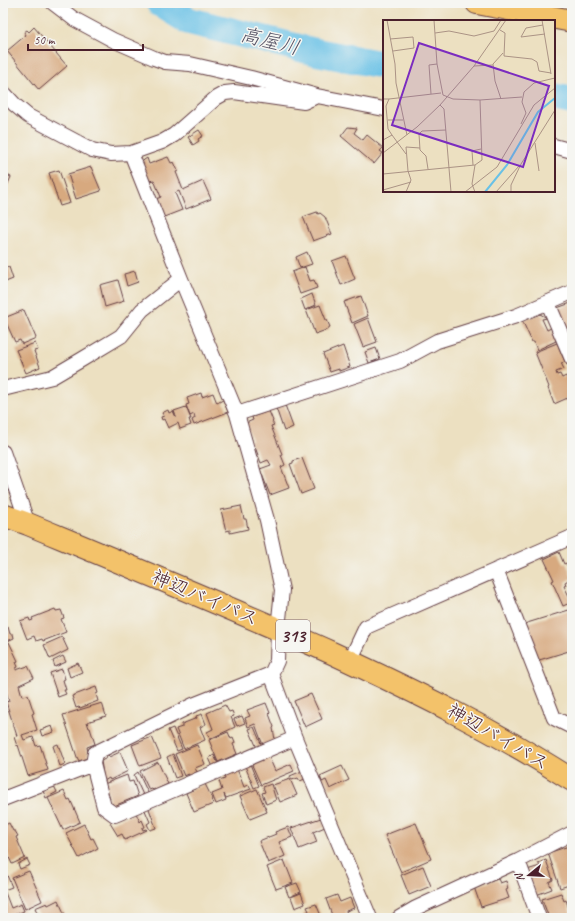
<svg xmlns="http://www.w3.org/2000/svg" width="575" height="921" viewBox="0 0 575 921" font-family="Caveat,'Klee One',sans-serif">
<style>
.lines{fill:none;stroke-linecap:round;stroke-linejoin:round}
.river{stroke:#69c1e6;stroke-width:28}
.building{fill:#d7a97f}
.street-casing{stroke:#623c42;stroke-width:16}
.primary-casing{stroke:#623c42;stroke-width:24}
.highway-casing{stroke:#623c42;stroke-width:24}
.street{stroke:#fff;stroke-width:14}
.primary{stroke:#f3c26a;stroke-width:22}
.highway{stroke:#f3c26a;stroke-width:22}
.labels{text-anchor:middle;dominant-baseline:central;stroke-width:3;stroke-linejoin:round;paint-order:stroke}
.shield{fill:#f6f6f2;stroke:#7e6067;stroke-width:1}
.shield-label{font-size:18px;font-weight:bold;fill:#4a1f2b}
.street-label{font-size:19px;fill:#4a1f2b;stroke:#f6f6f2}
.water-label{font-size:20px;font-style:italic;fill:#535063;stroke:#f6f6f2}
.inset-river{fill:none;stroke:#69c1e6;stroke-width:2}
.inset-road{fill:none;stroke:#ab9385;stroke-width:1}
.view{fill:#7b2cbf;fill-opacity:0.15;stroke:#7b2cbf;stroke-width:2}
.inset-edge{fill:none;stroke:#4a1f2b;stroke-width:2}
</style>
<rect width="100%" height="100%" fill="#f6f6f2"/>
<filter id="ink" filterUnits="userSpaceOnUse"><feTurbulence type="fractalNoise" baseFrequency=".025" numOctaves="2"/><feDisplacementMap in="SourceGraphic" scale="8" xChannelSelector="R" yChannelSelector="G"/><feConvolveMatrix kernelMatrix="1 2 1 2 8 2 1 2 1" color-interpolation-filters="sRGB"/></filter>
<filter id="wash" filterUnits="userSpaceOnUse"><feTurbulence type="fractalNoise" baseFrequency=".012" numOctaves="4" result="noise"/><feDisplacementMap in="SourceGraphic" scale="16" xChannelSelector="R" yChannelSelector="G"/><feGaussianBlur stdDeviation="0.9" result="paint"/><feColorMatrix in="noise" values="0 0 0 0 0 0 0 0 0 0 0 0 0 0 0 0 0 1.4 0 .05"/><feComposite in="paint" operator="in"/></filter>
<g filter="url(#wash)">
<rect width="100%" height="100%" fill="#ece0c1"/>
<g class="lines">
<path class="river" d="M160 3 189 21 316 52 384 65
M554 97 572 101"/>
</g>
<g id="blocks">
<path class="building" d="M34 27 67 66 39 90 7 51 26 35 24 32 27 30 29 32Z
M348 127 357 128 354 133 363 140 367 135 383 148 380 151 383 153 374 164 341 136Z
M199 130 203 136 198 139 199 141 193 145 188 137Z
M168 157 171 163 174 162 178 171 176 172 183 190 203 181 211 199 186 209 179 191 175 193 182 210 164 217 156 199 161 197 154 180 149 181 142 162 144 160 147 158 149 164Z
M91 167 101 191 76 199 68 174Z
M59 170 70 203 60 206 49 173Z
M3 173 11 177 7 186 3 187Z
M317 212 318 214 320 213 325 217 332 234 313 241 303 217Z
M307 252 312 264 300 268 296 257Z
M346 256 355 279 341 285 332 261Z
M9 267 13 279 3 283V269Z
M305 267 310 281 314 280 317 288 300 294 292 272Z
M135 271 138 282 127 286 124 274Z
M118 280 124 301 105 307 100 285Z
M312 294 316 305 305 310 301 299Z
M361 296 368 316 352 323 344 302Z
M572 300V326L566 329 557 308 571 303 570 301Z
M320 305 326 320H327L330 327H329V329L315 334 306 310Z
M24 310 36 338 22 344 20 340 15 342 4 318Z
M540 314 547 318 542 319 547 330 551 328 556 341 537 350 534 342H532L522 320Z
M368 318 377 342 363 347 354 324Z
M35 343 38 350 34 351 40 367 26 373 16 350Z
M557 343 565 362 561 363 564 369 556 372 557 375 560 374 562 378 566 376 572 387V396L554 404 548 388 549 387 535 352Z
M343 346 350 367 339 371V369L330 372 323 354Z
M376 348 380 359 369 363 365 352Z
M201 393 202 397 213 393 217 403 223 400 228 412 194 425 192 420 195 418 194 414 190 416 186 405 189 404 187 398Z
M285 405 293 427 284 431 276 408Z
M186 407 191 419H189L191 425 180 429 178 423 168 428 164 419 162 420 161 417 164 416 162 413 168 410 169 413 173 411 176 417 174 411Z
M269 411 273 421 272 422 274 425 271 426 282 454 281 455 285 465 281 467 289 488 270 495 260 469 271 465 268 460 261 463 255 447 253 448 250 440H252L246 423 253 420 252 417Z
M302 458 314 489 301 494 290 464 293 463V461Z
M241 506 244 519H246L248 529 230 533V530L226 531 221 510Z
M559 552 564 564 566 563 572 576V578L565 582 566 585 564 586 572 602 563 606 552 581 554 580 544 559Z
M55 609 56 611 61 610 64 618 61 619 66 632 43 641 42 639 36 641 34 636 27 639 20 621 29 618 30 621 33 620 32 618Z
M572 609V650L536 661 524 624Z
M8 627 10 634H13L14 638 3 643V629Z
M62 637 68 650 50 659 44 645Z
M9 642 18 661 16 662 18 667 16 668V670L28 666 34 678 19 685 22 696 28 695 34 713 32 714 37 730 22 735 24 740 33 737 36 746 40 745 48 770 28 776 18 745 17 746 14 737 17 736 6 702 9 701 6 691 4 692 3 688V645Z
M63 656 66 662 55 667 53 661Z
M78 663 82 672 70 677 67 668Z
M62 669 65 679 63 680 66 690H64L66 694 58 697 50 673Z
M96 687 98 693 96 694 98 701 80 708 79 707 76 708 72 696Z
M311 694 322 719 305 727 294 701Z
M102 703 106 716 87 722 89 728H90L95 744 87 747 88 753 87 758 79 761 77 757 63 715Z
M266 703 270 713 269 714 274 727 273 728 275 740 263 745 255 724 248 727 245 718 250 716 247 710Z
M225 705 229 712 232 711 234 716 231 717 235 727 210 739 207 732 213 729 207 713Z
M202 714 206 724 200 727 205 740 184 749 176 729 182 727V724L197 718 196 716Z
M242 716 245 723 237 726 234 719Z
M52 726 54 732 42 736 40 730Z
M254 727 262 746 257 748 249 729Z
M173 728 182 749 177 751 168 730Z
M228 732 231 739 233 738 235 743 233 744 237 754 218 762 209 740Z
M152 737 161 758 140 766 132 745Z
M58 744 65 764 60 766 53 746Z
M197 745 205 764 195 768 197 772 189 776V774L184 776 175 754Z
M120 752 128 771 110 780 109 778 104 781 101 761 107 758 106 756 108 754 109 757Z
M173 754 181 776 175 778 167 757Z
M214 755 218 764 213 767 209 758Z
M269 757 275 771 291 764 294 771 261 785 252 765 254 764 253 762Z
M158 762 168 784 155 790V789L153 790 152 789 149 790 140 771Z
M250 764 259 786 254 788 245 766Z
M342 766 349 780 330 789 326 780 322 782 320 776Z
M237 769 244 787 249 785 251 789 226 798 224 794 226 800 216 804 212 794 222 790 219 781 225 779 224 775Z
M302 771 305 779 300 781 298 778 292 780 290 776Z
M138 772 148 793 143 795 134 775Z
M127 775 129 782 133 781 138 796 114 806 112 803 110 804 108 799H110L104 784Z
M290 779 297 795 280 802 273 785Z
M205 784 213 800 212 801 213 804 194 812 186 793Z
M271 784 276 800 266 804 262 793 265 792 263 787Z
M54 786 57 792 46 798 43 791Z
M257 789 267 812 250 819 240 796Z
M64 791 68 800 70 799 80 822 63 830 48 798Z
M148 806 156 828 150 830 147 824 150 822 144 808Z
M136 813 140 822 142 820 145 827 142 828 143 830 146 829 147 830 125 840 122 834 118 836 110 823Z
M321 818 325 827 313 832 317 842 299 849 291 828Z
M9 823 13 831H15L18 836 16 837 25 858 12 864 3 844V826Z
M416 823 431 859 401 872 385 835Z
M84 824 91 839 93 838 98 848 79 858 66 833Z
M288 827 292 837 279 842 285 856 268 863 259 841 276 834 275 832Z
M569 846 572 855V884L560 888 548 853Z
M27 859 30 865 20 869 18 864Z
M284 860 293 883 276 889 267 867Z
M546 860 553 880 549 882 552 889 536 895 527 870 540 866 538 863Z
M3 866 12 887 4 890 11 908 21 904 24 911 14 915 15 918H3Z
M423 866 431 886 409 895 401 875Z
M29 871 42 901 25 909 12 878Z
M498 879 500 883 506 881 508 889 506 890 509 898 481 907 474 887Z
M297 883 301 892 289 897 285 887Z
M301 893 305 904 295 908 291 897Z
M561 893 564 901 566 900 571 915 565 917V918H549L542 899Z
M337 895 340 902 350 898 354 908 346 911 348 918H333L326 899Z
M58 900 65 915 59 918H40L35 908 47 903 48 905Z
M316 904 322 918H305L303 914 309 911 307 907Z"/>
</g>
</g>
<g filter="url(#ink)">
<use href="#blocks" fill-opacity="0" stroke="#623c42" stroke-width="1"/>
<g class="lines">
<g class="street-casing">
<path id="street" d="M53 3 74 19 113 40 154 58 165 62 190 64 251 78 317 96 384 109
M3 92 15 105 28 116 92 150 111 154 131 153 162 142 174 135 216 98 225 93 234 92 304 102 317 96
M554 146 572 151
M548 303 572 359
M3 389 52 377 81 360 121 336 142 310 181 279
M237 414 400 361 437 341 516 316 572 292
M3 452 28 524
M496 570 554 718 572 727
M350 661 366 627 572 537
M271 674 295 738 370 918
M93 764 104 807 115 815 295 738
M3 799 93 764 95 753 193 705 271 674 277 661 278 629 282 590 267 520 237 414 181 279 131 153
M518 861 539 918
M399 918 416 908 518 861 572 833"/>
</g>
<g class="primary-casing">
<path id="primary" d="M477 3 572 21"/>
</g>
<g class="highway-casing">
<path id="highway" d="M3 515 28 524C129 566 231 608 332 653 414 691 496 731 572 780"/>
</g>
<use href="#street" class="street"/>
<use href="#primary" class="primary"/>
<use href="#highway" class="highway"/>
</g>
</g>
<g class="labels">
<rect class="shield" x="276" y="620" width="34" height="32" rx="3"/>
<g class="shield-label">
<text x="293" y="636">313</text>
</g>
<g class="street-label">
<text transform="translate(205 598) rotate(23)">神辺バイパス</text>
<text transform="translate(498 737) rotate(30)">神辺バイパス</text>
</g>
<g class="water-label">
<text transform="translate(270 41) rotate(14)">高屋川</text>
</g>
</g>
<g transform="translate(383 20)">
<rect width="172" height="172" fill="#ece0c1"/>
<path class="inset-river" d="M102 172 124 145 155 92 172 78"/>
<path class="inset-road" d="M4 0 12 44 13 63 24 115M51 0 54 44 60 75 70 79 97 80 139 77M159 0 168 54M160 5 143 8 138 17 162 14M117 10 122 13 121 36 149 39 154 42 156 51 168 53M52 13 66 11 91 16 111 11 118 0M7 19 30 17 31 28 10 31M91 46 110 45M48 74 46 45 54 44M0 79H6L3 86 5 109 9 115 0 120M6 79 58 73M118 79 112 61 110 44 120 33M57 85 61 89 68 172M5 100H20M138 104 143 93 139 82 141 72 151 63 172 58M9 115 23 134M152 123 156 151M0 133 34 107 57 85 91 46 123 0M90 145 89 131 98 129M45 149 43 136 37 130 36 114 39 111 63 110M0 154 92 145M0 170 28 162M23 172 28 160 25 151 23 127 37 128M82 172 114 147 151 85 172 68M92 172 89 164 92 145 99 140 97 80M113 172 136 146M128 172V165L138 144 172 90"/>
<path class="view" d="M36 23 166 66 140 147 9 105Z"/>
<rect width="172" height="172" class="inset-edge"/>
</g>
<rect width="575" height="921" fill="none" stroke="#f6f6f2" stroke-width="16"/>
<g transform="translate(529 875) rotate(252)" stroke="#f6f6f2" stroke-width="3" paint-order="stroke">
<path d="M0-3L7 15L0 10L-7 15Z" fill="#4a1f2b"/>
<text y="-6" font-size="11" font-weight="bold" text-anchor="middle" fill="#4a1f2b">N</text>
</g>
<path d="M28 44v6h115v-6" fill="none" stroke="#4a1f2b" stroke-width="2"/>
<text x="34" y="44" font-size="12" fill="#4a1f2b" stroke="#f6f6f2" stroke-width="3" paint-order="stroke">50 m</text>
</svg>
